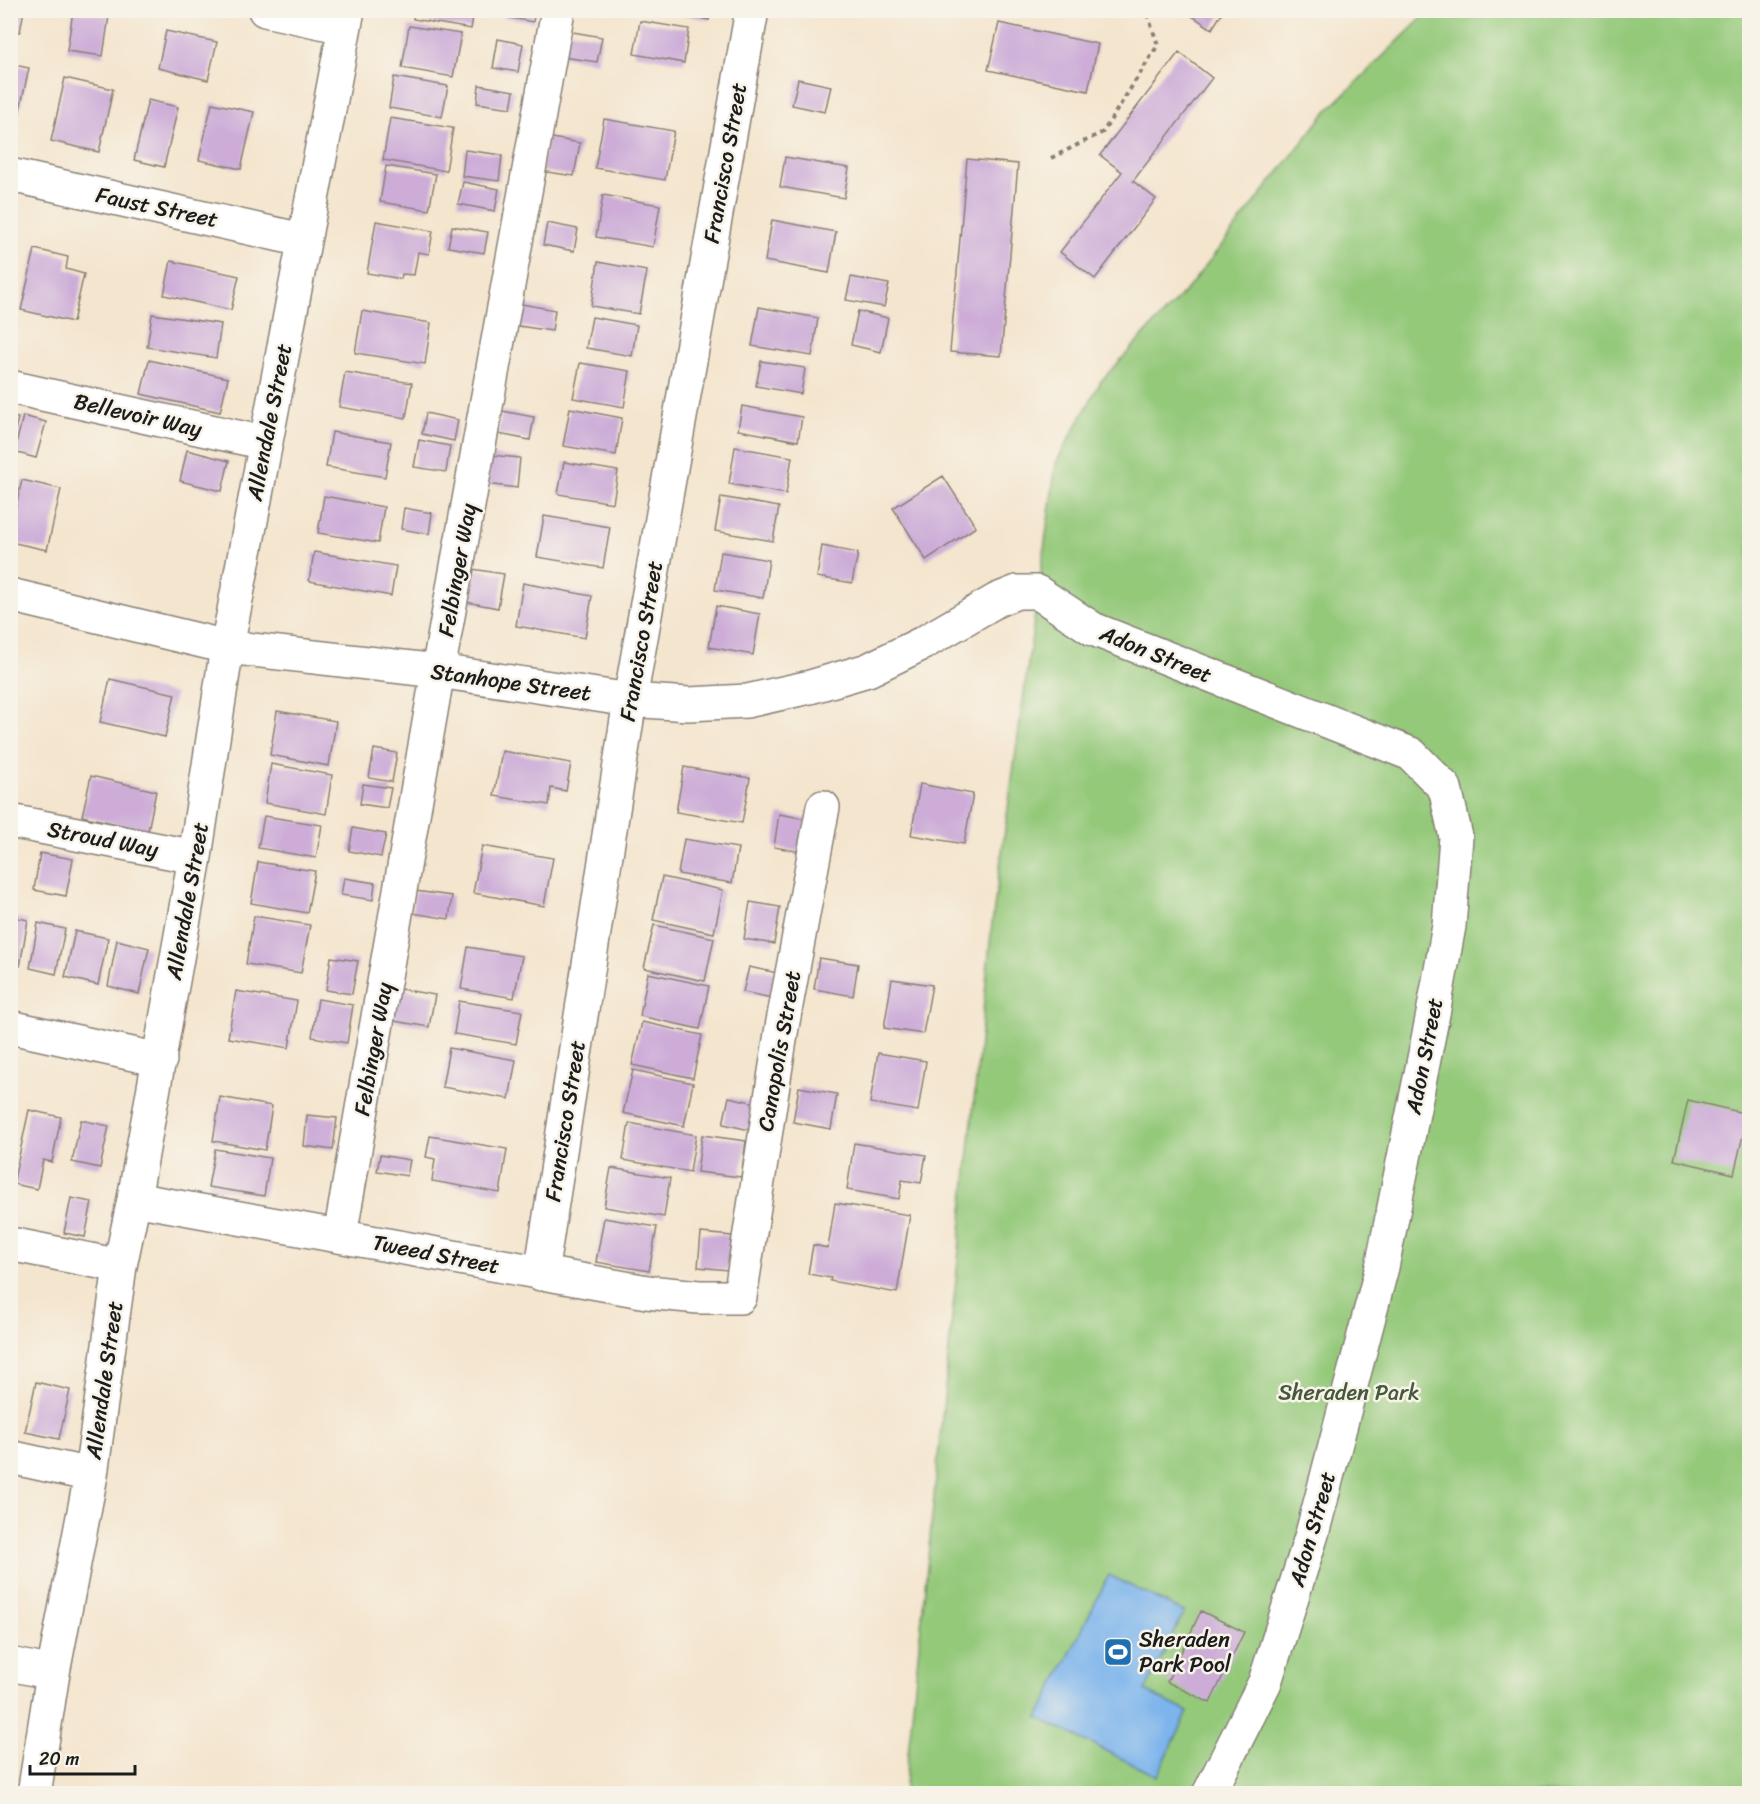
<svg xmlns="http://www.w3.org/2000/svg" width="1760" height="1804" viewBox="0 0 1760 1804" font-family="Sriracha,sans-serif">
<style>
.green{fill:#94c97a;stroke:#58724b;stroke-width:1.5}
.water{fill:#7cb4ec;stroke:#4c6884;stroke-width:1.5}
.building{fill:#cdadd8}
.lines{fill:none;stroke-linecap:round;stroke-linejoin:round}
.minor-casing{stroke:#888075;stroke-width:36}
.path{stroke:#888075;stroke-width:4;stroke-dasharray:4.5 4.5;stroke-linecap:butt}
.minor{stroke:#fff;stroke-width:33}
.labels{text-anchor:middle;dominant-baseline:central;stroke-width:5;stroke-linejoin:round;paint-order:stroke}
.street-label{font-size:22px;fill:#1c1c1c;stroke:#f7f3e8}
.park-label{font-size:22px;fill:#46593d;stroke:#f7f3e8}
.poi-label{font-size:22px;fill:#1c1c1c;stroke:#f7f3e8;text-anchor:start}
</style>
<rect width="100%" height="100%" fill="#f7f3e8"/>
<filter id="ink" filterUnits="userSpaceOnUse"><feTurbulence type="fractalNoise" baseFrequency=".0167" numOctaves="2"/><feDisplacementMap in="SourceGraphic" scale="12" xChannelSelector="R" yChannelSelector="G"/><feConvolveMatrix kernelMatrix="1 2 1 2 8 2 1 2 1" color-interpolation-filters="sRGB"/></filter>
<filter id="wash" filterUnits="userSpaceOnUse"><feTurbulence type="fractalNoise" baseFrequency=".008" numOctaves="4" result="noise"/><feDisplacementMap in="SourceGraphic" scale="24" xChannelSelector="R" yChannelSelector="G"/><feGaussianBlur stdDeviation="1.35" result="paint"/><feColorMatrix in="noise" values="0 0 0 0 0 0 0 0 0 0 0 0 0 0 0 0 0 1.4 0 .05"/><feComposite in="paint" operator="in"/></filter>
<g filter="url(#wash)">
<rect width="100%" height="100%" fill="#f4e5ce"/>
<path class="green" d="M1429 11H1749V1793L904 1794 992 923 1056 463 1101 381 1189 287 1325 113Z"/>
<path class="water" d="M1109 1575 1184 1612 1145 1691 1188 1712 1157 1776 1038 1718Z"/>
<g id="blocks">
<path class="building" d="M10 10H24L20 32 10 30Z
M414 10H474L471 29 413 19Z
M505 10H535L533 22 504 17Z
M661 10H711L709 20Z
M1183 10H1224L1212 29Z
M73 11 109 16 103 56 67 51Z
M640 21 689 29 684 63 634 54Z
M999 23 1098 44 1088 91 988 70Z
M409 26 461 34 453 77 402 68Z
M166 31 217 42 208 80 158 68Z
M567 31 602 37 597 62 563 57Z
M498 39 523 44 518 72 493 68Z
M1179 52 1212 78 1133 181 1156 199 1095 279 1060 252 1122 172 1100 155Z
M10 64 29 68 15 132 10 131Z
M394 77 448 86 442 117 389 108Z
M65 78 113 89 99 152 51 141Z
M798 79 831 86 825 112 792 105Z
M479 85 514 91 511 108 477 103Z
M148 100 178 107 164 167 134 160Z
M212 103 254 112 241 169 199 160Z
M390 118 453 128 446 171 383 160Z
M604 119 674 131 665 180 595 168Z
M547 137 580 143 574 176 541 171Z
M465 150 502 155 499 181 462 176Z
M785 157 849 168 844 198 780 187Z
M967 159 1018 164 1001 356 950 352Z
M386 166 436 174 429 210 380 202Z
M463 182 499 189 495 211 458 204Z
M603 195 660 205 653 247 596 237Z
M772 220 836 232 829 273 765 261Z
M376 221 433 231 429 254 418 252 414 275 402 274 401 279 367 273Z
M547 223 578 229 574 251 543 245Z
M452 226 488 232 484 253 448 247Z
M35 249 68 257 66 269 84 274 73 322 21 310Z
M171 261 239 276 231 310 164 295Z
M598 262 647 271 639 314 591 306Z
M851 277 889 284 884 307 846 300Z
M516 303 555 310 552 331 512 325Z
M759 307 818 318 812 356 752 346Z
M362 311 431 323 425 364 355 353Z
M858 311 888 318 881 352 851 345Z
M152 314 221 324 216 358 147 347Z
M592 317 637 325 632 356 586 348Z
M149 360 228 378 220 412 141 394Z
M761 361 805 368 801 394 756 386Z
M580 363 630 371 624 407 573 398Z
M345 372 412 383 406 418 339 407Z
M742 406 802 417 798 441 738 430Z
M570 408 622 418 616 455 563 446Z
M502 411 534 417 530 440 498 434Z
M426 413 458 420 454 441 422 434Z
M10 416 18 418 11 446H10Z
M23 416 46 422 36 458 14 452Z
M332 432 391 442 385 477 326 467Z
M419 440 450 446 446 472 414 467Z
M735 447 792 457 786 494 729 484Z
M187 450 229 461 222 491 180 481Z
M491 455 520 458 517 488 487 484Z
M564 462 618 471 613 503 558 494Z
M943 476 976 527 926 560 893 508Z
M22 480 61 489 47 550 10 542V533Z
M324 496 384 507 378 543 318 533Z
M721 497 779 507 773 541 715 531Z
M404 508 432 513 429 534 401 529Z
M544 516 610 527 603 568 537 557Z
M822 546 858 553 852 583 817 577Z
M314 552 396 566 391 596 309 581Z
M721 552 769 560 763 598 715 590Z
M466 568 504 574 498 608 461 601Z
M523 583 592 596 585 638 516 626Z
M716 606 760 614 753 655 709 647Z
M110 679 175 694 165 737 100 722Z
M277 711 336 721 329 766 270 755Z
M374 749 397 753 392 782 369 778Z
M502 751 571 763 566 791 551 788 549 805 494 796Z
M271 764 332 775 326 814 265 803Z
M684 767 750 778 742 823 676 812Z
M91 776 156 791 148 831 82 816Z
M363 784 391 788 387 808 360 804Z
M920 784 973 794 964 844 911 835Z
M779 814 807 819 801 852 774 847Z
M264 816 322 825 316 858 258 848Z
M353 828 386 834 381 857 349 851Z
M684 839 738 848 732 883 678 874Z
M482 846 553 858 544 906 473 893Z
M40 853 73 859 66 896 34 890Z
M258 862 315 871 307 913 251 903Z
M662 877 723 890 714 933 653 920Z
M344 878 375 883 373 900 341 895Z
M415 891 452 896 449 919 412 913Z
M750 902 780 907 774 944 744 939Z
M10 916 28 920 20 966 10 964Z
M254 916 310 925 301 973 246 964Z
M38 923 65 929 56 974 30 968Z
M654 925 714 938 705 981 644 968Z
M75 931 108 938 98 985 65 977Z
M117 940 149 948 139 994 108 986Z
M468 947 522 956 514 998 461 989Z
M331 957 358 961 352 994 326 990Z
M819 958 858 964 853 996 814 989Z
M749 967 782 974 777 999 743 992Z
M648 973 709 986 700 1029 640 1016Z
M892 979 932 985 923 1034 884 1028Z
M400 989 435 995 429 1027 394 1021Z
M236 991 297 1001 289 1048 228 1038Z
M318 999 353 1005 347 1043 312 1037Z
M459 1001 522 1011 516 1044 454 1034Z
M642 1022 702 1035 693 1078 632 1065Z
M449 1048 516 1060 509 1099 442 1087Z
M878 1053 926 1061 918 1111 870 1103Z
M633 1070 693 1083 684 1126 623 1113Z
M799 1087 837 1094 831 1129 793 1122Z
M220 1097 272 1106 265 1150 213 1141Z
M729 1097 756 1103 750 1130 723 1124Z
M1688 1100 1748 1114 1734 1174 1674 1160Z
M29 1110 61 1117 52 1162 43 1160 37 1189 13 1184Z
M307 1115 337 1118 333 1150 304 1146Z
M81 1120 109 1126 100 1168 72 1162Z
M629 1123 696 1135 690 1172 623 1160Z
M702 1135 746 1141 741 1177 697 1172Z
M430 1136 507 1149 500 1193 432 1181 435 1159 426 1157Z
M854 1143 926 1155 921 1183 902 1180 899 1199 847 1190Z
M215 1149 270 1158 264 1196 208 1187Z
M380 1155 410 1160 407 1176 377 1171Z
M611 1168 670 1178 664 1217 604 1207Z
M71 1198 92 1202 85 1237 64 1233Z
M835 1203 910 1215 897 1293 830 1281 831 1278 808 1274 813 1245 828 1248Z
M604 1218 657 1227 649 1271 596 1262Z
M701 1233 732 1236 728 1270 698 1267Z
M36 1382 70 1390 59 1439 25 1432Z
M1201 1611 1244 1632 1210 1703 1167 1682Z"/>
</g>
</g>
<g filter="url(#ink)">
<use href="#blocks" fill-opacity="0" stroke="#888075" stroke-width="1.5"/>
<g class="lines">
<g class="minor-casing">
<path id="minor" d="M265 10 344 27
M10 175 303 240
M10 387 265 443
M10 595 227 647 438 671 630 700 689 704 747 701 810 687 868 670 923 643 997 600 1017 592H1037L1093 629 1411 754 1445 788 1456 837 1449 926 1432 1019 1382 1267 1312 1534 1265 1682 1209 1794
M10 821 195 857
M10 1027 160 1060
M134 1199 647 1292 699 1297H740L782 1027 823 807
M340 1236 438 671 558 10
M10 1244 120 1266
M541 1274 630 700 752 10
M10 1457 91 1475
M10 1664 53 1673
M34 1794 53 1673 91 1475 120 1266 134 1199 195 857 227 647 348 10"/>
</g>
<path class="path" d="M1051 158 1103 132 1158 45 1146 10"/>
<use href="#minor" class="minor"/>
</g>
</g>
<defs>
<g id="stadium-square" transform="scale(1.5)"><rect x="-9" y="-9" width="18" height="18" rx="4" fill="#1f6fb2" stroke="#f7f3e8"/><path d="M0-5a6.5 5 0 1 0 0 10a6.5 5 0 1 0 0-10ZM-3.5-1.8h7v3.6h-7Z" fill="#fff"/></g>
</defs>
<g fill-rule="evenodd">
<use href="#stadium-square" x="1118" y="1652"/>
</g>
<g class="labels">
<g class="street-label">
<text transform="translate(725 163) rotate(-80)">Francisco Street</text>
<text transform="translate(157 207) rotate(12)">Faust Street</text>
<text transform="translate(138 415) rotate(13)">Bellevoir Way</text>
<text transform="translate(269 422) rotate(-79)">Allendale Street</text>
<text transform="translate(457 570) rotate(-80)">Felbinger Way</text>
<text transform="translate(641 641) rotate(-80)">Francisco Street</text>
<text transform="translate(1156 654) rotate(22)">Adon Street</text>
<text transform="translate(511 682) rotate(8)">Stanhope Street</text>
<text transform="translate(103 839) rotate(11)">Stroud Way</text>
<text transform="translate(187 901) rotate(-80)">Allendale Street</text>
<text transform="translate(373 1049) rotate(-80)">Felbinger Way</text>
<text transform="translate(779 1051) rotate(-80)">Canopolis Street</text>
<text transform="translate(1424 1056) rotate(-79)">Adon Street</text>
<text transform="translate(565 1121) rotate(-81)">Francisco Street</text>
<text transform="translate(436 1254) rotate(11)">Tweed Street</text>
<text transform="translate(104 1380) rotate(-82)">Allendale Street</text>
<text transform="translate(1312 1529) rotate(-74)">Adon Street</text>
</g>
<g class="park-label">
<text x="1349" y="1392">Sheraden Park</text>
</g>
<g class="poi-label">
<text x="1139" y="1639">Sheraden<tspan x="1139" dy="25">Park Pool</tspan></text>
</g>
</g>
<rect width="1760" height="1804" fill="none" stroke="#f7f3e8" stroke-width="36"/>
<path d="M30 1765v9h105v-9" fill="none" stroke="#1c1c1c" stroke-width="3"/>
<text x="39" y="1765" font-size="18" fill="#1c1c1c" stroke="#f7f3e8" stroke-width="4.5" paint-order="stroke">20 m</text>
</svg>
